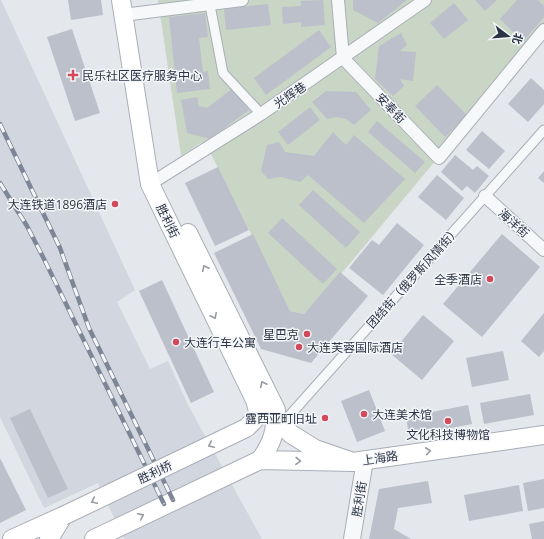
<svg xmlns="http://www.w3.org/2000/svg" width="544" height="539" viewBox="0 0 544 539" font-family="'Open Sans','Noto Sans SC',sans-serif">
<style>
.built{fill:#d2d6de}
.green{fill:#c9d6c5}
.building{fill:#bbc0ca}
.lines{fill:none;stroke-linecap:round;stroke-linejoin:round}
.pedestrian-casing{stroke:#a9aeb7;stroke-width:11}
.minor-casing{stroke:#a9aeb7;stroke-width:14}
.tertiary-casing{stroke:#a9aeb7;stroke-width:18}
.secondary-casing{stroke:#a9aeb7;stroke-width:20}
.pedestrian{stroke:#f7f8fa;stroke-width:9}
.minor{stroke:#f7f8fa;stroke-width:12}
.tertiary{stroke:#f7f8fa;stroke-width:16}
.secondary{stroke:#fff;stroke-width:18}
.rail-casing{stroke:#7d8696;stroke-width:4.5}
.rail{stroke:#f4f6f9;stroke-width:3;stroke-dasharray:9;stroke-linecap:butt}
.secondary-bridge-casing{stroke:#a9aeb7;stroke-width:20;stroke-linecap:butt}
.secondary-bridge{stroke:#fff;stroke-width:18}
.oneway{stroke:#959aa2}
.poi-dot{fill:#d1495b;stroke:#f4f6f9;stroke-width:1.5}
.labels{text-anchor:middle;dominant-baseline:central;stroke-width:3;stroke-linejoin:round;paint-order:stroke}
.poi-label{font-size:12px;fill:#2b3445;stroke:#f4f6f9;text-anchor:start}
.street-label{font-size:12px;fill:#2b3445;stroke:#f4f6f9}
</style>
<rect width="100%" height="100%" fill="#e4e7ec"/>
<path class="built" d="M0 0H1L135 290 117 302 150 369 168 361 188 405 262 539H124L98 483 44 508 0 417Z"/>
<path class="green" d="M158 0H544V30L347 267 304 314 290 311 208 148 202 142 181 156Z"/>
<path class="building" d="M68 0H101L103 15 71 20Z
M323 0 325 25 301 27V22L283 24 282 7 301 6V1Z
M353 0H407L378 23 353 10Z
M475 0H497L485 11Z
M517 0H538L544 6V17L523 42 500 19Z
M454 3 468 20 444 39 430 23Z
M268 4 271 25 226 30 224 9Z
M205 13 208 37 199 38 203 72 208 71 210 89 177 93 169 17Z
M72 29 100 113 75 121 47 37Z
M319 30 331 47 266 95 254 78Z
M401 33 407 45 400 51 416 52 413 81 400 79 404 86 393 96 375 79 379 46Z
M531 78 544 90V104L528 122 508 104Z
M437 85 467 115 445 137 415 106Z
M233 88 249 110 210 139 187 133 181 100 197 97 199 106 207 108Z
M326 91 356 92 371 110 354 125 346 119 336 117 327 119 312 102Z
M310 107 320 120 288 145 278 132Z
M377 121 425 162 415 173 368 132Z
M482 131 505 151 489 169 466 150Z
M333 132 346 145 354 135 405 179 364 223 308 175 300 182 281 177 268 179 261 171 267 145 279 142 285 152 314 156Z
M455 155 473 170 477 166 489 176 475 193 467 186 462 191 441 172Z
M218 167 249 230 215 246 185 183Z
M544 171V183L538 178Z
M437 175 464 198 446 220 418 197Z
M313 190 360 232 346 248 299 205Z
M282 218 337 269 323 284 268 233Z
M397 223 424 245 383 295 349 268 372 240 379 245Z
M253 234 290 311 304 314 340 272 368 296 311 363 261 349 214 253Z
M502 234 540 267 482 337 443 304Z
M162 280 214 392 191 403 139 291Z
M544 313V351L539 357 521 341Z
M423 315 454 341 422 380 391 354Z
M503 351 509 380 472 387 466 358Z
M369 390 385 431 357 442 341 401Z
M530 394 534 415 484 424 480 403Z
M468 405 472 424 409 436 406 417Z
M30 409 68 489 48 498 10 418Z
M0 458 26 510 0 523Z
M544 479V508L528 511 523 483Z
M428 481 432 503 398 508 394 529 411 539H369L379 489Z
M519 485 523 511 469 521 464 495Z
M544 521V539H532L529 524Z"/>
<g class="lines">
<g class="pedestrian-casing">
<path id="pedestrian" d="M209 0 223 73 261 114
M282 424 544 130"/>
</g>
<g class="minor-casing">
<path id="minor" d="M338 0 343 58 439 158 544 30
M123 15 242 0
M150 184 261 114 425 0
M485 196 544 250"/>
</g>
<g class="tertiary-casing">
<path id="tertiary" d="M352 539 365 460"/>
</g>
<g class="secondary-casing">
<path id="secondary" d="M121 0 150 184 255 400 291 434 315 449 353 462
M188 233 276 410C276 431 272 444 260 460
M246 428C258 417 260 416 255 400
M12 539 63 516
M49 539 63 516
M94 539 260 460 353 462 544 435"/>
</g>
<use href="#pedestrian" class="pedestrian"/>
<use href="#minor" class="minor"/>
<use href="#tertiary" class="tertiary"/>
<use href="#secondary" class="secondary"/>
<g class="rail-casing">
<path id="rail" d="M0 124 60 248 89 328 173 500
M0 183 27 226 43 257 164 504"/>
</g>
<use href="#rail" class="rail"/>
<g class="secondary-bridge-casing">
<path id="secondary-bridge" d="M63 516 246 428"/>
</g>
<use href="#secondary-bridge" class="secondary-bridge"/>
</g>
<defs><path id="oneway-chevron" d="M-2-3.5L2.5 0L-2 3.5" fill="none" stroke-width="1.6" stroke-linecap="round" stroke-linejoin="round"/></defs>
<g class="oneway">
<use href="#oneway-chevron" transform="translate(205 268) rotate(-116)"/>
<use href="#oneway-chevron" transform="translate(214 316) rotate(64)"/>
<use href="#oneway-chevron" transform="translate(263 384) rotate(-116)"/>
<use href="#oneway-chevron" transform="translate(211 445) rotate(155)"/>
<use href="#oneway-chevron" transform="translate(428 451) rotate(-8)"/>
<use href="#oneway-chevron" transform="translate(298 461) rotate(2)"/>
<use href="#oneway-chevron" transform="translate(94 501) rotate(155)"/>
<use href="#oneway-chevron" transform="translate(141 516) rotate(-26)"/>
</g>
<g class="poi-dot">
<path d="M71 69h4v4h4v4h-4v4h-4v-4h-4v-4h4z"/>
<circle cx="115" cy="204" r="4"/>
<circle cx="490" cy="279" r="4"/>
<circle cx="307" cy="334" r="4"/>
<circle cx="176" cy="342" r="4"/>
<circle cx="299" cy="347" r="4"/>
<circle cx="364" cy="414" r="4"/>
<circle cx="325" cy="418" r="4"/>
<circle cx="448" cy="421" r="4"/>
</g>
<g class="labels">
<g class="poi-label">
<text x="82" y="75">民乐社区医疗服务中心</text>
<text x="107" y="204" text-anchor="end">大连铁道1896酒店</text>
<text x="482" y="279" text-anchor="end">全季酒店</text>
<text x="299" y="334" text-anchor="end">星巴克</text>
<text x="184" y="342">大连行车公寓</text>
<text x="307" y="347">大连芙蓉国际酒店</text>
<text x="372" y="414">大连美术馆</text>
<text x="317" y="418" text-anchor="end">露西亚町旧址</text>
<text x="448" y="434" text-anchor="middle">文化科技博物馆</text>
</g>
<g class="street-label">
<text transform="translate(290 95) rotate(-34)">光辉巷</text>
<text transform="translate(391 108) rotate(46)">安奉街</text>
<text transform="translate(168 221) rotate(64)">胜利街</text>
<text transform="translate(514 223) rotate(42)">海洋街</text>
<text transform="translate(413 277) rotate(-48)">团结街（俄罗斯风情街）</text>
<text transform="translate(380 458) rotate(-8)">上海路</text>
<text transform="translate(155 472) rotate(-25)">胜利桥</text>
<text transform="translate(359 499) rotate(-81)">胜利街</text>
</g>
</g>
<g transform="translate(508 36) rotate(106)" stroke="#f4f6f9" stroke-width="3" paint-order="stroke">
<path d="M0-3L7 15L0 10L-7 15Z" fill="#2b3445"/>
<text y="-6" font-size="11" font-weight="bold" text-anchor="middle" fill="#2b3445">北</text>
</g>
</svg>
